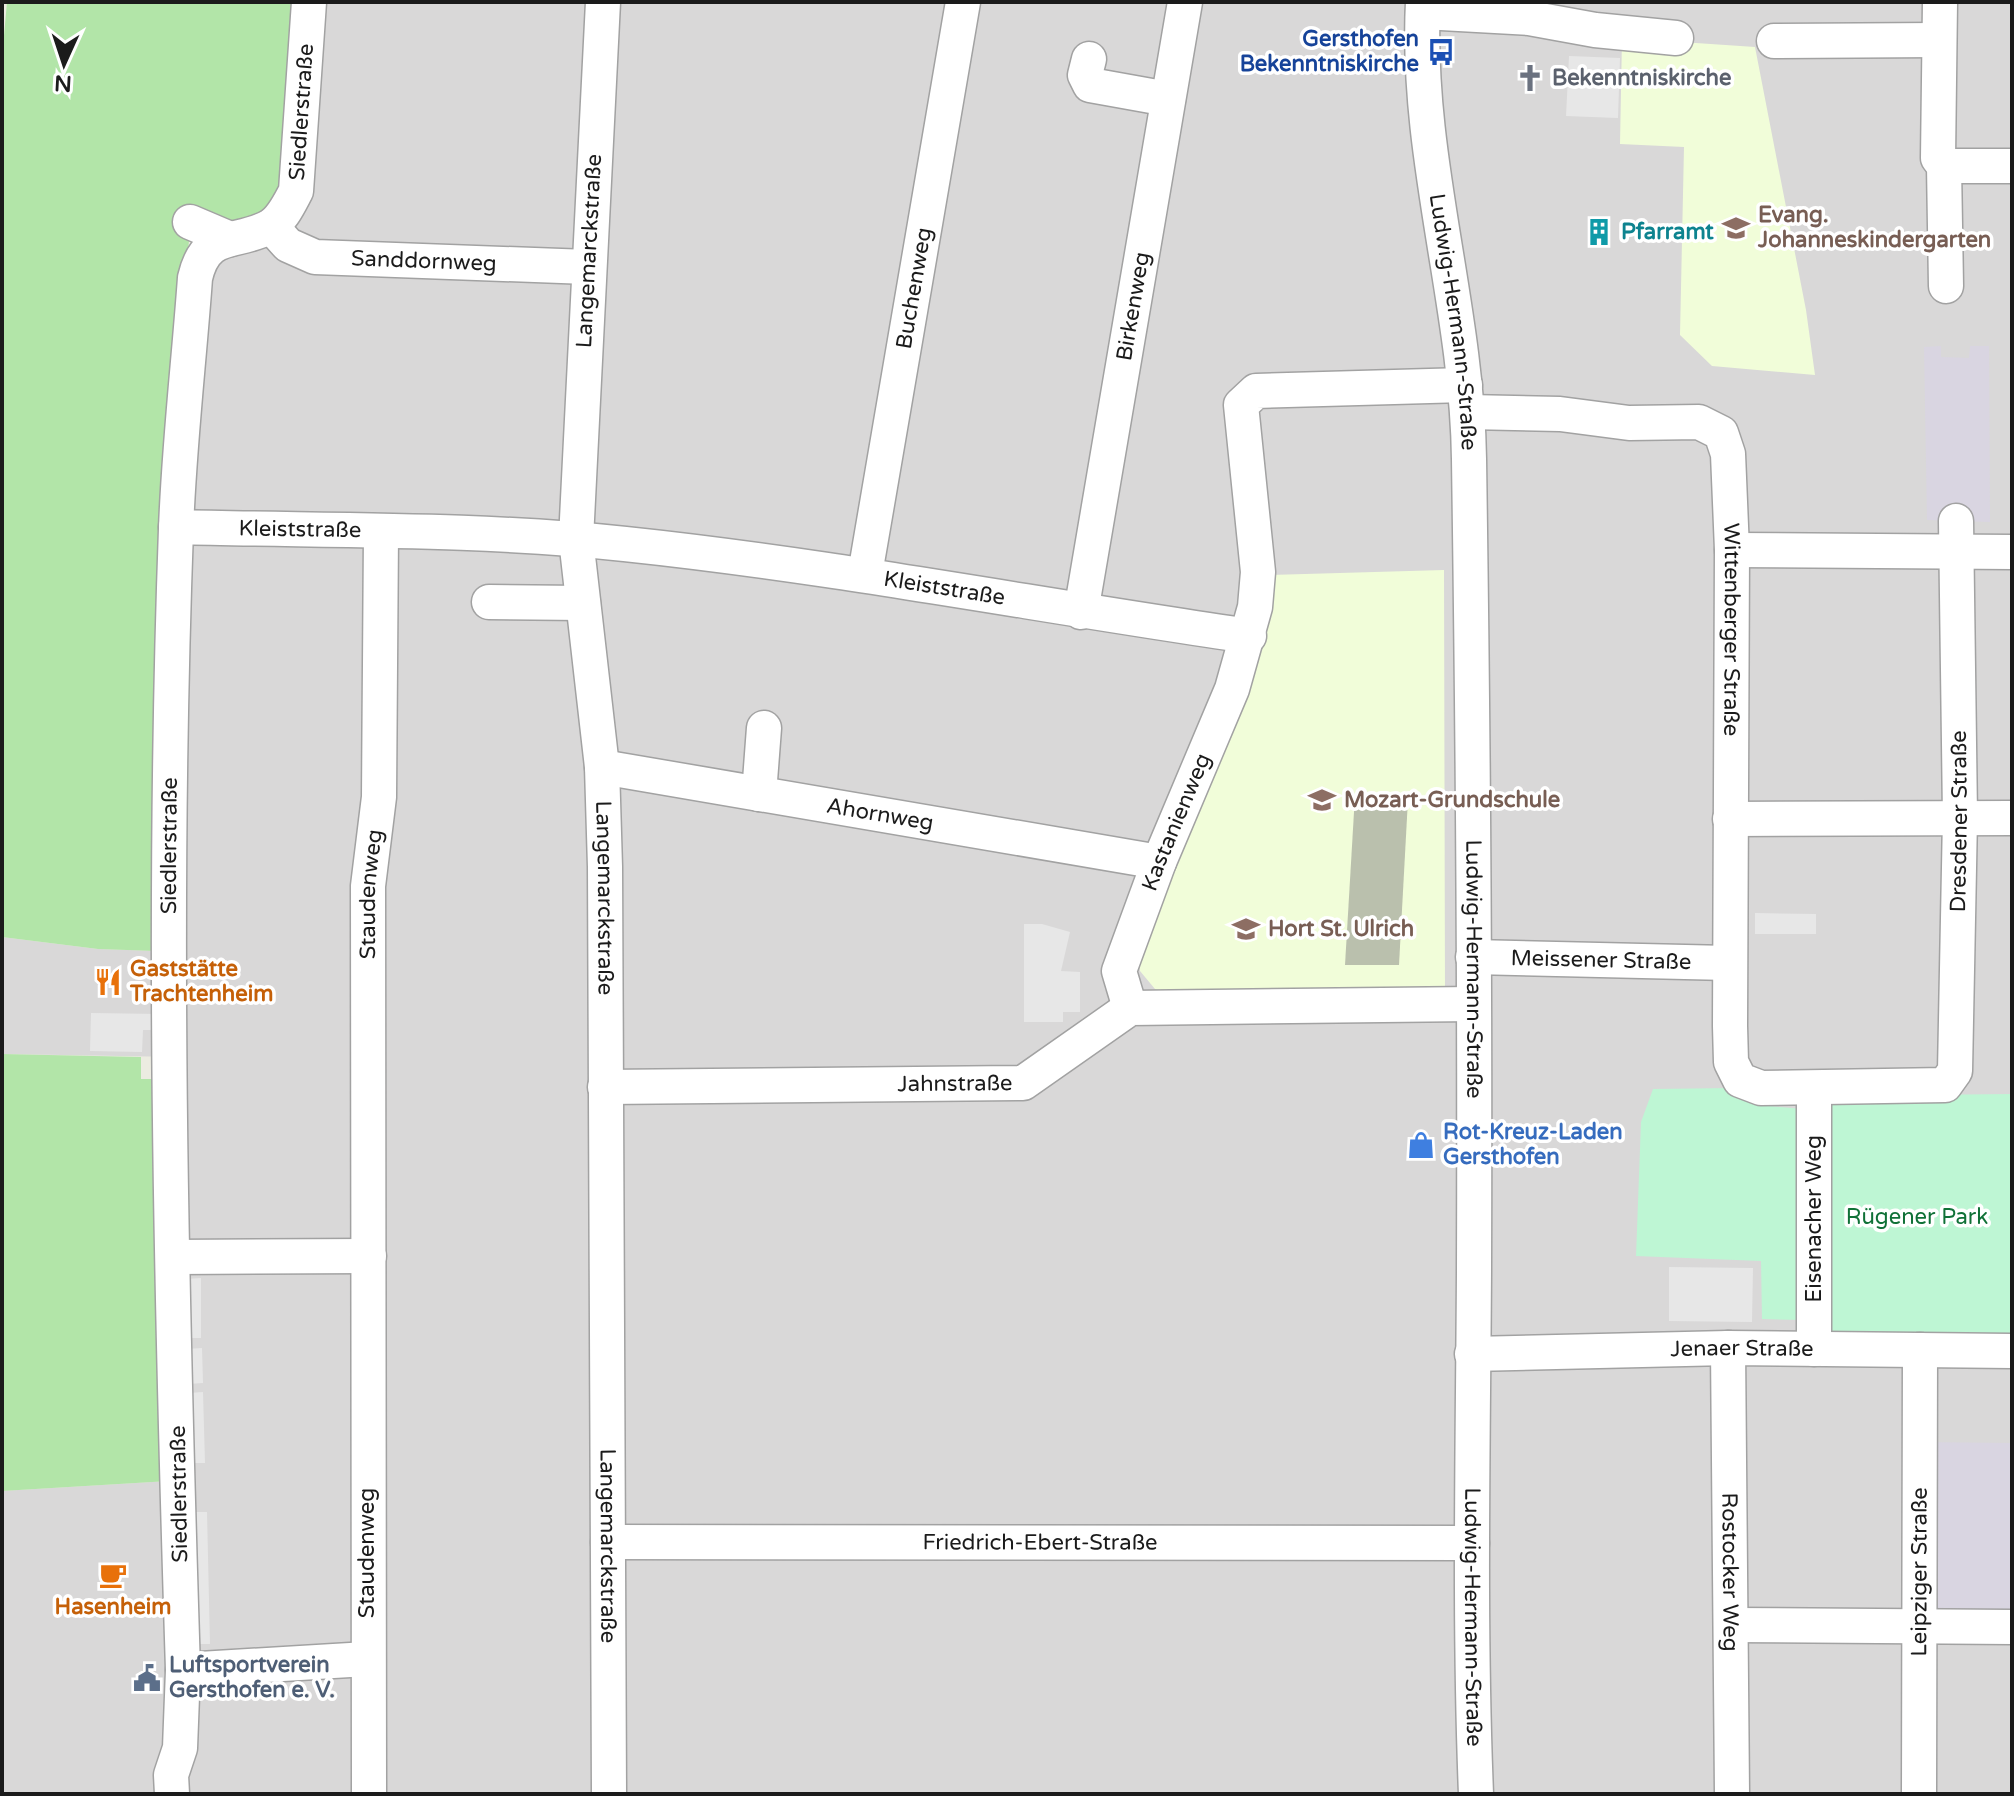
<svg xmlns="http://www.w3.org/2000/svg" width="2014" height="1796" viewBox="0 0 2014 1796" font-family="'Varela Round',sans-serif">
<style>
.residential{fill:#d9d8d8}
.education{fill:#f1fdd9}
.construction{fill:#bac0ad}
.grass{fill:#b2e5a8}
.park{fill:#bef6d4}
.parking{fill:#e7e7e7}
.plaza{fill:#d9d5e1}
.lines{fill:none;stroke-linecap:round;stroke-linejoin:round}
.minor-casing{stroke:#a2a2a2;stroke-width:37}
.minor{stroke:#fff;stroke-width:34}
.labels{text-anchor:middle;dominant-baseline:central;stroke-width:7;stroke-linejoin:round;paint-order:stroke}
.transit-label{font-size:22px;font-weight:bold;fill:#164399;stroke:#fff;text-anchor:end}
.worship-label{font-size:22px;font-weight:bold;fill:#5b616d;stroke:#fff;text-anchor:start}
.street-label{font-size:22px;fill:#1b1b1b;stroke:#fff}
.education-label{font-size:22px;font-weight:bold;fill:#785e54;stroke:#fff;text-anchor:start}
.culture-label{font-size:22px;font-weight:bold;fill:#0d838f;stroke:#fff;text-anchor:start}
.food-label{font-size:22px;font-weight:bold;fill:#c56008;stroke:#fff;text-anchor:start}
.shop-label{font-size:22px;font-weight:bold;fill:#366cbe;stroke:#fff;text-anchor:start}
.park-label{font-size:22px;fill:#107137;stroke:#fff}
.service-label{font-size:22px;font-weight:bold;fill:#4e5e75;stroke:#fff;text-anchor:start}
</style>
<rect width="100%" height="100%" fill="#ecece1"/>
<path class="residential" d="M320 2H2012V1794H2V1491L169 1481 179 1057 2 1054V937L98 949 156 951 207 272Z"/>
<path class="education" d="M1622 38 1755 47 1806 310 1815 375 1712 366 1680 335 1684 147 1620 144Z
M1444 570 1445 997 1164 993 1155 989 1140 971 1138 953 1266 575Z"/>
<path class="construction" d="M1355 795 1408 799 1399 965H1345Z"/>
<path class="grass" d="M7 2H296L283 184C259 231 236 225 190 230L167 475 156 951 98 949 2 937V58Z
M2 1054 141 1057V1079H157L169 1481 2 1491Z"/>
<path class="park" d="M1732 1088 1759 1105 1802 1109 1803 1320 1762 1319 1761 1261 1636 1256 1641 1122 1653 1089Z
M2012 1094V1338H1823L1822 1096Z"/>
<path class="parking" d="M1569 56 1620 58 1618 118 1566 116Z
M1755 913 1816 914V934H1755Z
M1024 924H1042L1070 932 1061 971 1080 972V1012H1063V1022H1024Z
M91 1013 159 1014V1030H143L142 1052 90 1051Z
M1669 1267 1753 1268 1752 1322 1669 1321Z
M201 1278V1338H187L186 1279Z
M202 1348 203 1383 188 1384 187 1349Z
M203 1392 205 1463H190L189 1393Z
M193 1512H207L210 1644H195Z"/>
<path class="plaza" d="M1941 346V357L1969 358 1970 346H1989L1990 522 1927 520 1924 347Z
M1919 1442 2012 1443V1627L1917 1626Z"/>
<g class="lines">
<g class="minor-casing">
<g id="minor">
<path id="s1" d="M603 2 576 539 602 767 605 867 609 1794"/>
<path id="s2" d="M1423 2C1415 157 1467 305 1469 459 1473 729 1475 1000 1474 1271 1473 1445 1469 1620 1476 1794"/>
<path d="M1940 2 1938 158 1944 166 1946 286"/>
<path d="M1423 12 1529 18 1595 30 1676 38"/>
<path d="M1774 41 1939 40"/>
<path d="M1089 59 1085 75 1090 85 1168 99"/>
<path d="M1944 166H2012"/>
<path d="M190 222 230 239"/>
<path id="s3" d="M271 226 288 245 315 257 588 267"/>
<path id="s4" d="M1468 412 1560 414 1629 423 1699 422 1721 433 1728 454 1732 550 1730 1026 1731 1062 1740 1080 1761 1088 1945 1085 1955 1071 1960 817 1956 521"/>
<path id="s5" d="M176 527C325 531 477 528 625 544 834 566 1041 606 1249 636"/>
<path d="M1732 550 2012 552"/>
<path id="s6" d="M865 574 963 2"/>
<path d="M489 602 583 603"/>
<path id="s7" d="M1081 612 1185 2"/>
<path id="s8" d="M602 767 1159 862"/>
<path d="M759 794 764 728"/>
<path d="M1730 819 2012 818"/>
<path id="s9" d="M1473 957 1728 963"/>
<path id="s10" d="M1130 1008 1119 971 1159 862 1232 689 1255 607 1258 572 1241 405 1256 391 1465 385"/>
<path id="s11" d="M605 1087 1023 1083 1130 1008 1473 1004"/>
<path d="M174 1257 369 1256"/>
<path id="s12" d="M1728 1348 1732 1794"/>
<path d="M1814 1349V1089"/>
<path id="s13" d="M1472 1354 1728 1348 2012 1351"/>
<path id="s14" d="M608 1542 1472 1543"/>
<path d="M1731 1625 2012 1627"/>
<path d="M183 1670 367 1659"/>
<path id="s15" d="M172 1794 171 1775 180 1748 183 1670C171 1290 162 909 176 529 179 445 189 361 195 278 206 230 235 245 269 227 282 220 289 204 296 191L309 2"/>
<path id="s16" d="M369 1794 368 886 379 797 381 533"/>
<path id="s17" d="M1919 1794 1920 1350"/>
</g>
</g>
<use href="#minor" class="minor"/>
</g>
<defs>
<g id="bus-bare" transform="scale(2.16)"><path d="M-5-6H5V4H4V6H2V4H-2V6H-4V4H-5ZM-3.5-4V0h7V-4ZM-3.5 1.2v1.5H-2V1.2ZM2 1.2v1.5H3.5V1.2Z" fill="#1a4fb4" stroke="#fff" stroke-width="2.5" paint-order="stroke"/></g>
<g id="church-bare" transform="scale(2.16)"><path d="M-1.2-6h2.4v3.5h3.3v2.4h-3.3V6h-2.4V-.1h-3.3v-2.4h3.3Z" fill="#6b7280" stroke="#fff" stroke-width="2.5" paint-order="stroke"/></g>
<g id="school-bare" transform="scale(2.16)"><path d="M0-5L7-2L0 1L-7-2ZM-4 1L0 2.5L4 1V4Q0 6-4 4Z" fill="#8d6e63" stroke="#fff" stroke-width="2.5" paint-order="stroke"/></g>
<g id="building-bare" transform="scale(2.16)"><path d="M-4-6H4V6H1V3H-1V6H-4ZM-2.5-4.3h1.7v1.8h-1.7ZM.8-4.3h1.7v1.8H.8ZM-2.5-1h1.7V.8h-1.7ZM.8-1h1.7V.8H.8Z" fill="#0f9aa8" stroke="#fff" stroke-width="2.5" paint-order="stroke"/></g>
<g id="restaurant-bare" transform="scale(2.16)"><path d="M-5-6h1v4h1v-4h1v4h1v-4h1v5L-1.5 .5V6h-2V.5L-5-1ZM5-6V6H3V1.5H1.5Q1.5-4 5-6Z" fill="#e8710a" stroke="#fff" stroke-width="2.5" paint-order="stroke"/></g>
<g id="shop-bare" transform="scale(2.16)"><path d="M-5-2.5h2.3a2.7 3.5 0 0 1 5.4 0H5L5.5 6h-11ZM-1.5-2.5h3a1.5 2.3 0 0 0-3 0Z" fill="#3f7fe0" stroke="#fff" stroke-width="2.5" paint-order="stroke"/></g>
<g id="cafe-bare" transform="scale(2.16)"><path d="M-5.5-4.5H6V0H3Q3 3.5 0 3.5H-2.5Q-5.5 3.5-5.5 0ZM3-3.2v2h1.7v-2ZM-6 4.5H4V6H-6Z" fill="#e8710a" stroke="#fff" stroke-width="2.5" paint-order="stroke"/></g>
<g id="civic-bare" transform="scale(2.16)"><path d="M-.6-6.5H3V-4.5H.6V-3L4-1V1h2V6H-6V1h2V-1L-.6-3ZM-1.2 2.5V6h2.4V2.5Z" fill="#5c6f8a" stroke="#fff" stroke-width="2.5" paint-order="stroke"/></g>
</defs>
<g fill-rule="evenodd">
<use href="#bus-bare" x="1441" y="52"/>
<use href="#church-bare" x="1530" y="78"/>
<use href="#school-bare" x="1736" y="228"/>
<use href="#building-bare" x="1599" y="232"/>
<use href="#school-bare" x="1322" y="800"/>
<use href="#school-bare" x="1246" y="929"/>
<use href="#restaurant-bare" x="108" y="982"/>
<use href="#shop-bare" x="1421" y="1145"/>
<use href="#cafe-bare" x="113" y="1575"/>
<use href="#civic-bare" x="147" y="1678"/>
</g>
<g class="labels">
<g class="transit-label">
<text x="1419" y="39">Gersthofen<tspan x="1419" dy="25">Bekenntniskirche</tspan></text>
</g>
<g class="worship-label">
<text x="1552" y="78">Bekenntniskirche</text>
</g>
<g class="street-label">
<text stroke="none"><textPath href="#s15" startOffset="1740">Siedlerstraße</textPath></text>
<text transform="translate(589 251) rotate(-87)">Langemarckstraße</text>
<text stroke="none"><textPath href="#s3" startOffset="164">Sanddornweg</textPath></text>
<text stroke="none"><textPath href="#s6" startOffset="290">Buchenweg</textPath></text>
<text stroke="none"><textPath href="#s7" startOffset="310">Birkenweg</textPath></text>
<text stroke="none"><textPath href="#s2" startOffset="322">Ludwig-Hermann-Straße</textPath></text>
<text stroke="none"><textPath href="#s5" startOffset="124">Kleiststraße</textPath></text>
<text stroke="none"><textPath href="#s5" startOffset="772">Kleiststraße</textPath></text>
<text stroke="none"><textPath href="#s4" startOffset="454">Wittenberger Straße</textPath></text>
<text stroke="none"><textPath href="#s8" startOffset="282">Ahornweg</textPath></text>
<text stroke="none"><textPath href="#s4" startOffset="1380">Dresdener Straße</textPath></text>
<text stroke="none"><textPath href="#s10" startOffset="198">Kastanienweg</textPath></text>
<text stroke="none"><textPath href="#s15" startOffset="950">Siedlerstraße</textPath></text>
<text stroke="none"><textPath href="#s16" startOffset="900">Staudenweg</textPath></text>
<text stroke="none"><textPath href="#s1" startOffset="898">Langemarckstraße</textPath></text>
<text stroke="none"><textPath href="#s9" startOffset="128">Meissener Straße</textPath></text>
<text stroke="none"><textPath href="#s2" startOffset="970">Ludwig-Hermann-Straße</textPath></text>
<text stroke="none"><textPath href="#s11" startOffset="350">Jahnstraße</textPath></text>
<text transform="translate(1814 1219) rotate(-90)">Eisenacher Weg</text>
<text stroke="none"><textPath href="#s13" startOffset="270">Jenaer Straße</textPath></text>
<text transform="translate(179 1494) rotate(-91)">Siedlerstraße</text>
<text stroke="none"><textPath href="#s14" startOffset="432">Friedrich-Ebert-Straße</textPath></text>
<text stroke="none"><textPath href="#s1" startOffset="1546">Langemarckstraße</textPath></text>
<text transform="translate(367 1553) rotate(-90)">Staudenweg</text>
<text stroke="none"><textPath href="#s12" startOffset="224">Rostocker Weg</textPath></text>
<text stroke="none"><textPath href="#s17" startOffset="222">Leipziger Straße</textPath></text>
<text stroke="none"><textPath href="#s2" startOffset="1618">Ludwig-Hermann-Straße</textPath></text>
</g>
<g class="education-label">
<text x="1758" y="215">Evang.<tspan x="1758" dy="25">Johanneskindergarten</tspan></text>
<text x="1344" y="800">Mozart-Grundschule</text>
<text x="1268" y="929">Hort St. Ulrich</text>
</g>
<g class="culture-label">
<text x="1621" y="232">Pfarramt</text>
</g>
<g class="food-label">
<text x="130" y="969">Gaststätte<tspan x="130" dy="25">Trachtenheim</tspan></text>
<text x="113" y="1607" text-anchor="middle">Hasenheim</text>
</g>
<g class="shop-label">
<text x="1443" y="1132">Rot-Kreuz-Laden<tspan x="1443" dy="25">Gersthofen</tspan></text>
</g>
<g class="park-label">
<text x="1917" y="1217">Rügener Park</text>
</g>
<g class="service-label">
<text x="169" y="1665">Luftsportverein<tspan x="169" dy="25">Gersthofen e. V.</tspan></text>
</g>
</g>
<rect width="2014" height="1796" fill="none" stroke="#1b1b1b" stroke-width="8"/>
<g transform="translate(64 64) rotate(183)" stroke="#ffffff" stroke-width="6" paint-order="stroke">
<path d="M0-6L14 30L0 20L-14 30Z" fill="#1b1b1b"/>
<text y="-12" font-size="22" font-weight="bold" text-anchor="middle" fill="#1b1b1b">N</text>
</g>
</svg>
